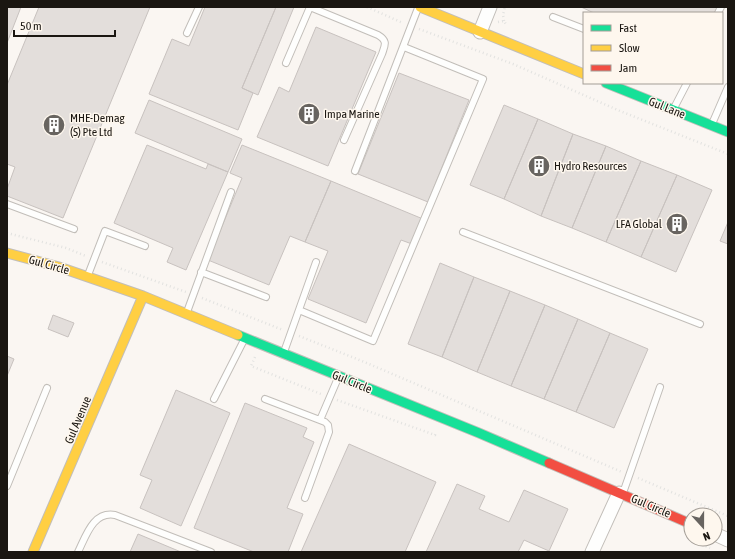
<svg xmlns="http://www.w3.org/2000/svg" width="735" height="559" viewBox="0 0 735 559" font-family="'Asap Condensed',sans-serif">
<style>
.building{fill:#e3dedb;stroke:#c8c2bf}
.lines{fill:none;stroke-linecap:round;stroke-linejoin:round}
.lane-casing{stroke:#c2beb9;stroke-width:8}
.street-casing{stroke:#c2beb9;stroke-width:15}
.fast-casing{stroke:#c2beb9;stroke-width:11}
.slow-casing{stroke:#c2beb9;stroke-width:11}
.jam-casing{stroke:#c2beb9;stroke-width:11}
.path{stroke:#e2e2e0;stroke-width:2.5;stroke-dasharray:1 3;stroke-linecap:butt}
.lane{stroke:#fefefd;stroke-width:6}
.street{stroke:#fefefd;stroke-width:13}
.fast{stroke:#16e098;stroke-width:9}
.slow{stroke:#ffcf43;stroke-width:9}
.jam{stroke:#f24e42;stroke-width:9}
.labels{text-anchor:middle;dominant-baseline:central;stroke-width:3;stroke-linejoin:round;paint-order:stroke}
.street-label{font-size:12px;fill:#1a1611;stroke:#fef7ee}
.poi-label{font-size:12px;fill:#1a1611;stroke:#fef7ee;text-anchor:start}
</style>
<rect width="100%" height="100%" fill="#faf6f2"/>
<path class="building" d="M7 7H21L7 43Z
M39 7H150L63 218 7 196V189L15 167 7 164V85Z
M205 7H276L242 88 253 93 238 130 149 94 172 39 189 46Z
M276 7H294L258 95 242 88Z
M581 7H718L715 13H594Z
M316 27 376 52 328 166 257 137 279 87 289 92Z
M399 73 469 100 428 202 358 174Z
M149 100 242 139 228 172 135 133Z
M504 105 538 119 504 199 470 185Z
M538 119 573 134 541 216 504 199Z
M573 134 606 146 572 228 541 216Z
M147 145 206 169 208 164 228 172 186 270 167 262 173 248 114 223Z
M242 145 331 181 305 242 290 236 269 285 208 260 242 178 230 173Z
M606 146 641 161 606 242 572 228Z
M641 161 677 175 641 257 606 242Z
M677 175 712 190 676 272 641 257Z
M331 181 423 219 412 244 401 240 366 323 308 299 328 251 305 242Z
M728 222V244L720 241Z
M440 263 474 277 442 357 408 344Z
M474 277 510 291 477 372 442 357Z
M510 291 545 305 511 386 477 372Z
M545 305 578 319 544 399 511 386Z
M53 315 74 323 68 337 48 329Z
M578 319 610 333 576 412 544 399Z
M610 333 648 349 614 428 576 412Z
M7 356 14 359 7 376Z
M176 390 230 413 181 526 140 508 152 480 140 475Z
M245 403 307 428 303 437 314 442 287 508 303 514 288 552H254L194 528Z
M349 444 436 482 405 552H301Z
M457 484 485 496 479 509 509 522 524 490 568 509 549 551 524 540 518 552H426Z
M138 534 181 552H130Z"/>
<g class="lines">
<g class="lane-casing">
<path id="lane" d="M310 7 378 35C388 41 385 45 382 54L344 140
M718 13 721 7
M553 17 584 29
M187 33 199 7
M286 63 310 7
M674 108 687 83
M712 124 728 87
M355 171 418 8
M7 204 74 229
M463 232 700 324
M201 272 266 297
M88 275 105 231 145 246
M299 310 373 341 483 79 404 47
M187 312 231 192
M284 352 316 262
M214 399 245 338
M265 399 325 422 328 425 329 432 305 498
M320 420 338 378
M7 486 47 388
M623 493 660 387
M78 552C86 536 93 511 115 515L211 552"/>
</g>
<g class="street-casing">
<path id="street" d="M480 32 490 7
M715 534 728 540
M592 552 619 493"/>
</g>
<g class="fast-casing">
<path id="fast" d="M606 83 728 132
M238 335 479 433 549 463"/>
</g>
<g class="slow-casing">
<path id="slow" d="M420 7 584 74
M7 253 59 267 143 296 238 335
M33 552 143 296"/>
</g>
<g class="jam-casing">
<path id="jam" d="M549 463 691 524"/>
</g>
<path class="path" d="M367 7 403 23
M504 21 503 15 505 7
M498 22 504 21 507 26
M419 29 513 64 620 111 728 154
M7 233 66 248 86 256
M102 262 186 292
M202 298 283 330
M299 336 362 361 622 472
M255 357 251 366 321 394
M337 400 435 435 436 432
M638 478 728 516
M691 540 710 548"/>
<use href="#lane" class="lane"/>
<use href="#street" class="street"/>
<use href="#fast" class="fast"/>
<use href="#slow" class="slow"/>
<use href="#jam" class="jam"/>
</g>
<defs>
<g id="building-disc" transform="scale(1.15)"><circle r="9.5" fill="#686460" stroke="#fef7ee"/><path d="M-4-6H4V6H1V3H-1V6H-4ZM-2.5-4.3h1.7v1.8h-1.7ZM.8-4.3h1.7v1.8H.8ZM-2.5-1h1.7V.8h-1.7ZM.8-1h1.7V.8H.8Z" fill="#fff"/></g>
</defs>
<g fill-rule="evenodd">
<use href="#building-disc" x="309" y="114"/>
<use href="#building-disc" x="54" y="125"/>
<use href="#building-disc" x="539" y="166"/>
<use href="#building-disc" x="677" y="224"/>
</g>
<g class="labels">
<g class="street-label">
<text transform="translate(667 108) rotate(22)">Gul Lane</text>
<text transform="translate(49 265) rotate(16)">Gul Circle</text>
<text transform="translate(352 382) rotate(22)">Gul Circle</text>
<text transform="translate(78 420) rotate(-67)">Gul Avenue</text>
<text transform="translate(651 506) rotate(23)">Gul Circle</text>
</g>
<g class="poi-label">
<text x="324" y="114">Impa Marine</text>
<text x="70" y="118">MHE-Demag<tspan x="70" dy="14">(S) Pte Ltd</tspan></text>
<text x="554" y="166">Hydro Resources</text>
<text x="662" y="224" text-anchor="end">LFA Global</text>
</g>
</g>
<rect width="735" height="559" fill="none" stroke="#1a1611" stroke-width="16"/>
<rect x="583" y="12" width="140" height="72" fill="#fef7ee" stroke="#a39d96"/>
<rect x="591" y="25" width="20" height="6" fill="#16e098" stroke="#a39d96"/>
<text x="619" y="32" font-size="12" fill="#1a1611">Fast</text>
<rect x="591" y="45" width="20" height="6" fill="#ffcf43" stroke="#a39d96"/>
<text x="619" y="52" font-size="12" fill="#1a1611">Slow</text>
<rect x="591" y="65" width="20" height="6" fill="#f24e42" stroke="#a39d96"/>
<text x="619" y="72" font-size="12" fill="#1a1611">Jam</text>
<g transform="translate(703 527) rotate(159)"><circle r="19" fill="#fef7ee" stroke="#a39d96"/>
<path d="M0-3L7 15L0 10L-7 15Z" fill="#686460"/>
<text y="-6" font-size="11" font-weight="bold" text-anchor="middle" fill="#1a1611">N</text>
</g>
<path d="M14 30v6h101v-6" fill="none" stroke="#1a1611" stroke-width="2"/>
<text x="20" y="30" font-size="12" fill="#1a1611" stroke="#fef7ee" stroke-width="3" paint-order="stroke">50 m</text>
</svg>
